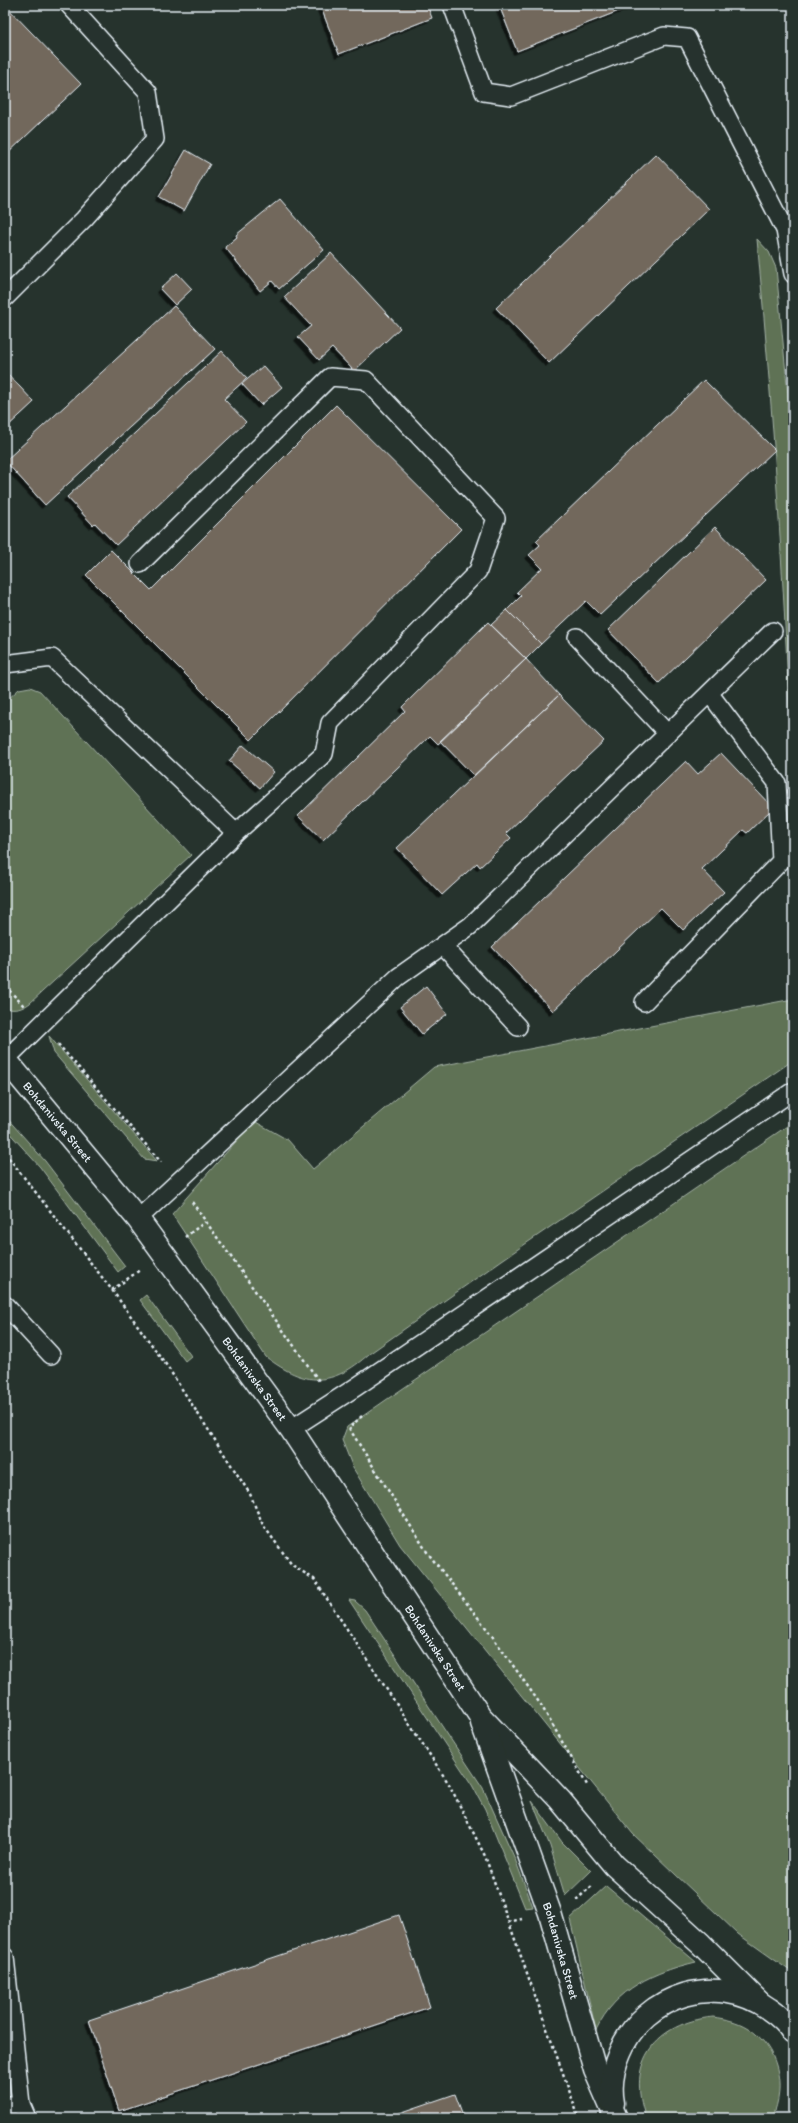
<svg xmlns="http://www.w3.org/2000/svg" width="798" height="2123" viewBox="0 0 798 2123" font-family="Itim,sans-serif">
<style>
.green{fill:#5f7254;stroke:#a4b2a6}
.building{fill:#72675b;stroke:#e8f1f8;filter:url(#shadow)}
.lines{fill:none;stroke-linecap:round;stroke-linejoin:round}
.service-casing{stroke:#e8f1f8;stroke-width:20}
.secondary-casing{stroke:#e8f1f8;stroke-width:25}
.path{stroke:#e8f1f8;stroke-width:2.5;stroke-dasharray:3 3;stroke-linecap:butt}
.service{stroke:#26332d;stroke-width:17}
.secondary{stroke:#26332d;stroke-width:22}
.labels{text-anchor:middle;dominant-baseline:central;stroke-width:4;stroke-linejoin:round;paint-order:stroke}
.street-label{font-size:12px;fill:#e8f1f8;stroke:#26332d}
</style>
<defs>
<filter id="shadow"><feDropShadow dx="-3.5" dy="3.5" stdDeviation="0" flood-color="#0009"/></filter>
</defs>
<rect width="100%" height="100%" fill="#26332d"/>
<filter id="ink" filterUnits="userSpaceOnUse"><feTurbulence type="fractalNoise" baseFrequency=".025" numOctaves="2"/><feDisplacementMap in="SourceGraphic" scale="8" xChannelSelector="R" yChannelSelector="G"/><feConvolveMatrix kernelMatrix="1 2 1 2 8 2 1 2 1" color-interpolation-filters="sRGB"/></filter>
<g filter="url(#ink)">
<path class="green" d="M757 239 769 252 776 268 793 448V817C787 624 775 431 757 239Z
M30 687 40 691 191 855 30 1003C22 1009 15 1011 5 1008V702L19 689Z
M793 999 792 1061 502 1260 369 1354C332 1387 306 1387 266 1357L172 1214 254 1121 288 1140 313 1169 434 1067Z
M49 1036 157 1161 144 1159 54 1053Z
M5 1116 45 1161 125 1266 118 1272 40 1167 5 1128Z
M793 1122V1973L738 1934 633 1834 400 1545 353 1468 342 1440 347 1427 386 1400Z
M146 1295 191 1356 185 1361 140 1300Z
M349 1600 355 1601 365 1610 483 1788 515 1859 533 1907 525 1908 485 1809 472 1785Z
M532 1801 562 1842 591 1871 565 1896 550 1846Z
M606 1886 696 1962C654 1972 616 1988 596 2030L570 1919Z
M713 2017C725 2019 737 2021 748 2028 778 2047 787 2086 772 2118H646C625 2062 656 2023 713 2017Z"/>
<path class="building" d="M5 5 81 84 5 156Z
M320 5H427L432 18 339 54Z
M499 5H634L517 51Z
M186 150 210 164 184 211 159 197Z
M656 154 709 209 549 363 496 308Z
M280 199 324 250 279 289 272 281 260 291 225 247 237 237 236 235Z
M331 253 400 328 354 371 332 348 319 360 298 337 311 326 284 297Z
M177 273 192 289 175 305 160 289Z
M174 306 215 349 45 505 5 461Z
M222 351 247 378 224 399 246 422 116 545 95 523 93 525 67 497Z
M263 366 282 387 261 405 242 384Z
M5 371 34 402 5 429Z
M704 380 775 450 600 615 586 601 541 644 507 610 521 596 517 592 542 568 529 555 540 545 536 541Z
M336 405 461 529 251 740 86 575 111 550 151 590Z
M715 527 766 580 659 683 608 630Z
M507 610 541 644 526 659 491 625Z
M488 622 526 659 438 744 430 736 323 840 298 816 405 711 402 707Z
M526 659 559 695 474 776 440 741Z
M559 695 604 741 506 833 511 838 480 867 477 863 442 895 397 848Z
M243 745 274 772 260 788 229 761Z
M721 753 773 808 747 833 743 830 702 869 724 892 683 930 661 908 553 1011 492 947 686 761 698 774Z
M426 986 447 1014 422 1034 400 1007Z
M399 1915 430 2007 119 2111 89 2020Z
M455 2094 464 2118H385Z"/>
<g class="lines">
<g class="service-casing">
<path id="service" d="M452 5 484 92 511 96 664 36 687 38 785 230 793 274
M5 298 84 219 155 139 148 92 69 5
M577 637 668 734
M5 664 52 658 236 833
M443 946 518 1027
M644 1002 781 861 777 783 710 694
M5 1060 236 833 324 754 330 723 478 571 496 518 366 380 330 377 140 564
M138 1219 398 977 470 926 773 631
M5 1305 51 1355
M291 1429 356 1387 793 1091
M5 1957 21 2104
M5 2105 21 2104 27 2118"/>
</g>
<g class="secondary-casing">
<g id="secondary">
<path id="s1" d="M5 1059 138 1219 291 1429 480 1716 560 1800 614 1865 701 1944 760 2003"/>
<path id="s2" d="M482 1723 550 1913 595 2070 616 2118"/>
<path d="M613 2103C610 2087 613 2068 620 2052 644 1994 718 1972 769 2009 778 2015 788 2024 793 2033"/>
</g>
</g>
<path class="path" d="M5 986 24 1006
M58 1044 161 1162
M5 1153 112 1290 167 1366 250 1494 263 1525 292 1565 314 1579 449 1784 485 1856 579 2118
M192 1202 319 1381
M185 1237 205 1222
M112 1290 141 1269
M362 1416 349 1428 427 1552 490 1633 541 1705 587 1785
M576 1900 593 1885
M508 1922 522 1919"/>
<use href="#service" class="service"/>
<use href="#secondary" class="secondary"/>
</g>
</g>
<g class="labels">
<g class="street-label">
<text stroke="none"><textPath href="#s1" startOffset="82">Bohdanivska Street</textPath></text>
<text stroke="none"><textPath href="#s1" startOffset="406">Bohdanivska Street</textPath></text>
<text stroke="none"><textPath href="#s1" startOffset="730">Bohdanivska Street</textPath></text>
<text stroke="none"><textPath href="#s2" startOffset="241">Bohdanivska Street</textPath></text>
</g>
</g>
<rect width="798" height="2123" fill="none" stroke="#26332d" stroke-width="20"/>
<rect x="10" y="10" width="778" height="2103" fill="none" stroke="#e8f1f8" stroke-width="1.5" filter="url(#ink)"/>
</svg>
